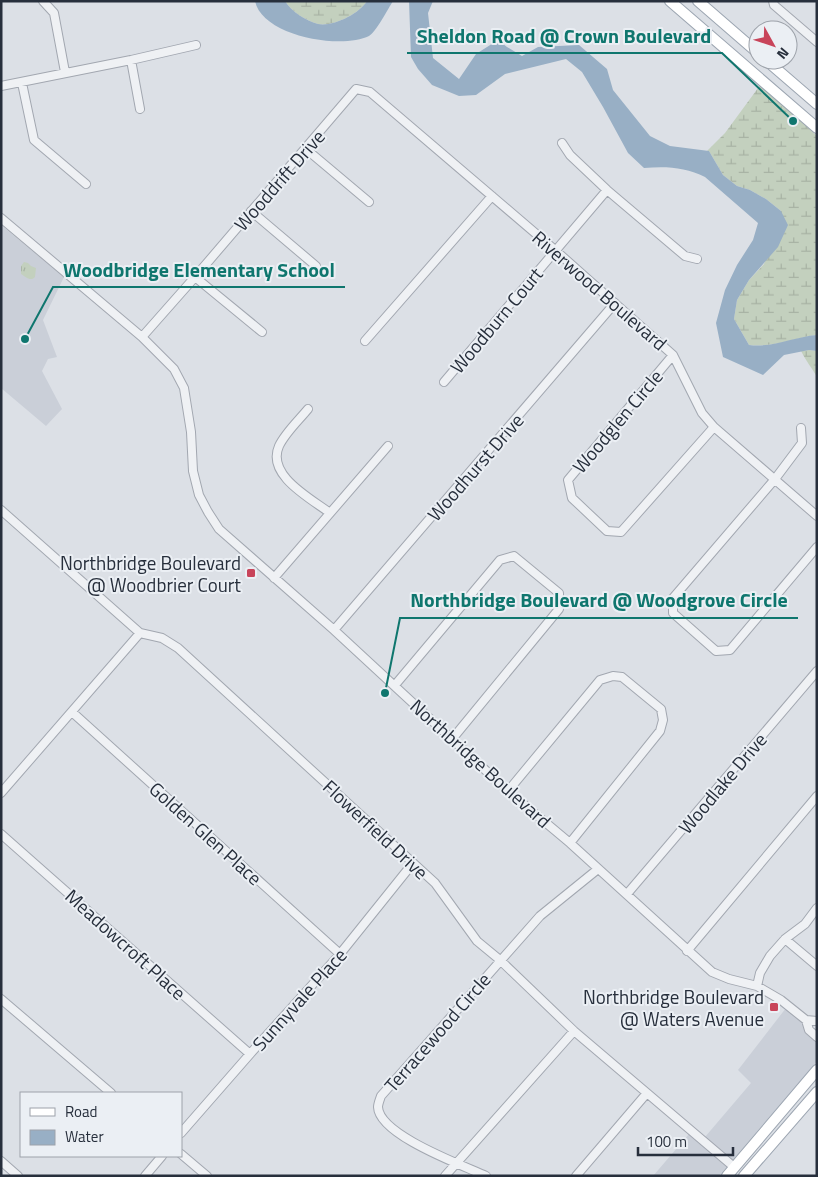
<svg xmlns="http://www.w3.org/2000/svg" width="818" height="1177" viewBox="0 0 818 1177" font-family="'Titillium Web',sans-serif">
<style>
.built{fill:#cacfd8}
.wetland{fill:url(#wetland-marsh)}
.park{fill:url(#park-tufts)}
.water{fill:#98afc5}
.lines{fill:none;stroke-linecap:round;stroke-linejoin:round}
.minor-casing{stroke:#a2a7b0;stroke-width:10}
.major-casing{stroke:#9ca5b1;stroke-width:12}
.minor{stroke:#eff1f4;stroke-width:8}
.major{stroke:#fff;stroke-width:10}
.poi-dot{fill:#c8445a;stroke:#ebeff4;stroke-width:2}
.labels{text-anchor:middle;dominant-baseline:central;stroke-width:4;stroke-linejoin:round;paint-order:stroke}
.street-label{font-size:19px;fill:#272f3c;stroke:#ebeff4}
.poi-label{font-size:19px;fill:#272f3c;stroke:#ebeff4;text-anchor:end}
.leader{fill:none;stroke:#0f766e;stroke-width:2}
.callout-dot{fill:#0f766e;stroke:#ebeff4;stroke-width:2}
.callout-label{font-size:20px;text-anchor:middle;font-weight:bold;fill:#0f766e;stroke:#ebeff4;stroke-width:4;stroke-linejoin:round;paint-order:stroke}
</style>
<defs>
<pattern id="wetland-marsh" width="20" height="14" patternUnits="userSpaceOnUse" patternTransform="scale(1.25)"><rect width="20" height="14" fill="#c3d0be"/><path d="M1 5h8M5 5V1M11 12h8M15 12V8" fill="none" stroke="#a8b3a4"/></pattern>
<pattern id="park-tufts" width="24" height="20" patternUnits="userSpaceOnUse" patternTransform="scale(1.25)"><rect width="24" height="20" fill="#c3d0be"/><path d="M3 7l-1-3M5 7V3M7 7l1-3M15 17l-1-3M17 17v-4M19 17l1-3" fill="none" stroke="#a8b3a4"/></pattern>
</defs>
<rect width="100%" height="100%" fill="#dce0e6"/>
<path class="built" d="M1 225 64 277 43 320 57 357 48 359 42 371 62 409 46 426 1 388Z
M786 1008 803 1021 806 1032 817 1041V1061L732 1161 701 1135 705 1137 751 1083 738 1070Z
M689 1134 727 1166 719 1176H653Z"/>
<path class="wetland" d="M285 1H367C359 14 333 27 318 24 306 21 291 11 285 1Z
M761 84 817 136V335C793 338 773 348 749 345L734 319 737 300 749 280 764 264 781 211 766 199 750 190 737 186 723 175 709 151H707L725 133Z
M809 350 817 351V377C812 368 806 361 801 351Z"/>
<path class="park" d="M24 262 28 263 31 266 36 268 35 277C30 282 26 277 21 274V266Z"/>
<path class="water" d="M255 1H285C291 11 306 21 318 24 333 27 359 14 367 1H393C388 9 376 32 369 36 341 50 262 36 255 1Z
M409 1H433L428 13 433 58 459 79 476 54 498 40 507 47 522 56 538 47 579 45 607 69 613 90 650 136 670 146 709 151 723 175 737 186 750 190 766 199 781 211 788 225 778 247 749 280 737 300 734 319 749 345C773 348 793 337 817 335V351L809 350 784 355 763 375 723 357 716 323 725 290 737 265 753 240 758 223 705 177C686 167 665 166 644 168L628 153 603 107 582 72 566 59 505 74 476 95 459 96 432 85 418 69 411 57Z"/>
<g class="lines">
<g class="minor-casing">
<path id="minor" d="M43 1 54 13 65 72
M773 1 774 5 817 42
M131 60 140 109
M22 83 34 140 86 184
M1 86 131 60 196 45
M562 143 570 155 607 190 685 256 697 259
M306 149 369 202
M251 211 316 266
M1 218 142 337 174 369 184 388 191 432 193 471 199 495 208 512 219 529 334 630 508 791 570 843 712 972 729 979 757 986 781 1000 806 1020 817 1021
M195 277 262 332
M142 337 195 277 356 89 370 92 555 250 673 355 702 413 714 427 817 516
M365 341 492 196
M673 355 568 480 572 498 607 531 621 532 714 427
M444 382 607 190
M308 409C299 420 285 433 279 446 266 475 310 498 330 513
M801 428 802 443 775 479 673 598V613L716 651 730 650 817 547
M1 510 140 633 162 638 178 648 435 883 477 941 500 960 574 1031 734 1167
M274 578 388 446
M334 630 615 303
M395 685 500 560 514 556 559 593V609L453 738
M72 712 340 954
M508 791 600 680 613 676 622 677 661 709 663 720 660 731 570 843
M1 793 140 633
M1 834 250 1054
M627 894 817 671
M785 939 817 966
M687 951 817 796
M757 986 760 973 770 956 785 939 805 924 817 908
M1 999 111 1093
M806 1020 809 1030 817 1037
M181 1133 250 1054 340 954 413 863
M181 1154 207 1176
M1 1161 18 1176
M145 1176 162 1156
M445 1176 574 1031
M486 1176C462 1165 379 1135 378 1107 378 1104 380 1099 381 1096L540 916 598 869
M576 1176 647 1093"/>
</g>
<g class="major-casing">
<path id="major" d="M670 1 817 128
M698 1 758 53
M766 60 817 104
M727 1176 817 1070
M744 1176 817 1092"/>
</g>
<use href="#minor" class="minor"/>
<use href="#major" class="major"/>
</g>
<g class="poi-dot">
<rect x="246" y="568" width="10" height="10" rx="2.5"/>
<rect x="769" y="1002" width="10" height="10" rx="2.5"/>
</g>
<g class="labels">
<g class="street-label">
<text transform="translate(279 180) rotate(-49)">Wooddrift Drive</text>
<text transform="translate(600 290) rotate(41)">Riverwood Boulevard</text>
<text transform="translate(496 320) rotate(-50)">Woodburn Court</text>
<text transform="translate(617 421) rotate(-50)">Woodglen Circle</text>
<text transform="translate(475 467) rotate(-49)">Woodhurst Drive</text>
<text transform="translate(481 763) rotate(42)">Northbridge Boulevard</text>
<text transform="translate(722 783) rotate(-50)">Woodlake Drive</text>
<text transform="translate(376 829) rotate(43)">Flowerfield Drive</text>
<text transform="translate(206 833) rotate(42)">Golden Glen Place</text>
<text transform="translate(126 944) rotate(42)">Meadowcroft Place</text>
<text transform="translate(299 999) rotate(-48)">Sunnyvale Place</text>
<text transform="translate(437 1032) rotate(-49)">Terracewood Circle</text>
</g>
<g class="poi-label">
<text x="241" y="562">Northbridge Boulevard<tspan x="241" dy="22">@ Woodbrier Court</tspan></text>
<text x="764" y="996">Northbridge Boulevard<tspan x="764" dy="22">@ Waters Avenue</tspan></text>
</g>
</g>
<path class="leader" d="M793 121L722 53H407M25 339L53 287H345M385 693L400 618H798"/>
<g class="callout-dot">
<circle cx="793" cy="121" r="5"/>
<circle cx="25" cy="339" r="5"/>
<circle cx="385" cy="693" r="5"/>
</g>
<g class="callout-label">
<text x="564" y="43">Sheldon Road @ Crown Boulevard</text>
<text x="199" y="277">Woodbridge Elementary School</text>
<text x="599" y="607">Northbridge Boulevard @ Woodgrove Circle</text>
</g>
<rect width="818" height="1177" fill="none" stroke="#272f3c" stroke-width="5"/>
<rect x="20" y="1092" width="162" height="65" fill="#ebeff4" stroke="#9da2aa"/>
<rect x="30" y="1108" width="25" height="8" fill="#ffffff" stroke="#9da2aa"/>
<text x="65" y="1117" font-size="15" fill="#272f3c">Road</text>
<rect x="30" y="1130" width="25" height="15" fill="#98afc5" stroke="#9da2aa"/>
<text x="65" y="1142" font-size="15" fill="#272f3c">Water</text>
<g transform="translate(773 45) rotate(130)"><circle r="24" fill="#ebeff4" stroke="#9da2aa"/>
<path d="M0-4L9 19L0 12L-9 19Z" fill="#c8445a"/>
<text y="-8" font-size="14" font-weight="bold" text-anchor="middle" fill="#272f3c">N</text>
</g>
<path d="M638 1147v8h95v-8" fill="none" stroke="#272f3c" stroke-width="2.5"/>
<text x="646" y="1147" font-size="15" fill="#272f3c" stroke="#ebeff4" stroke-width="4" paint-order="stroke">100 m</text>
</svg>
